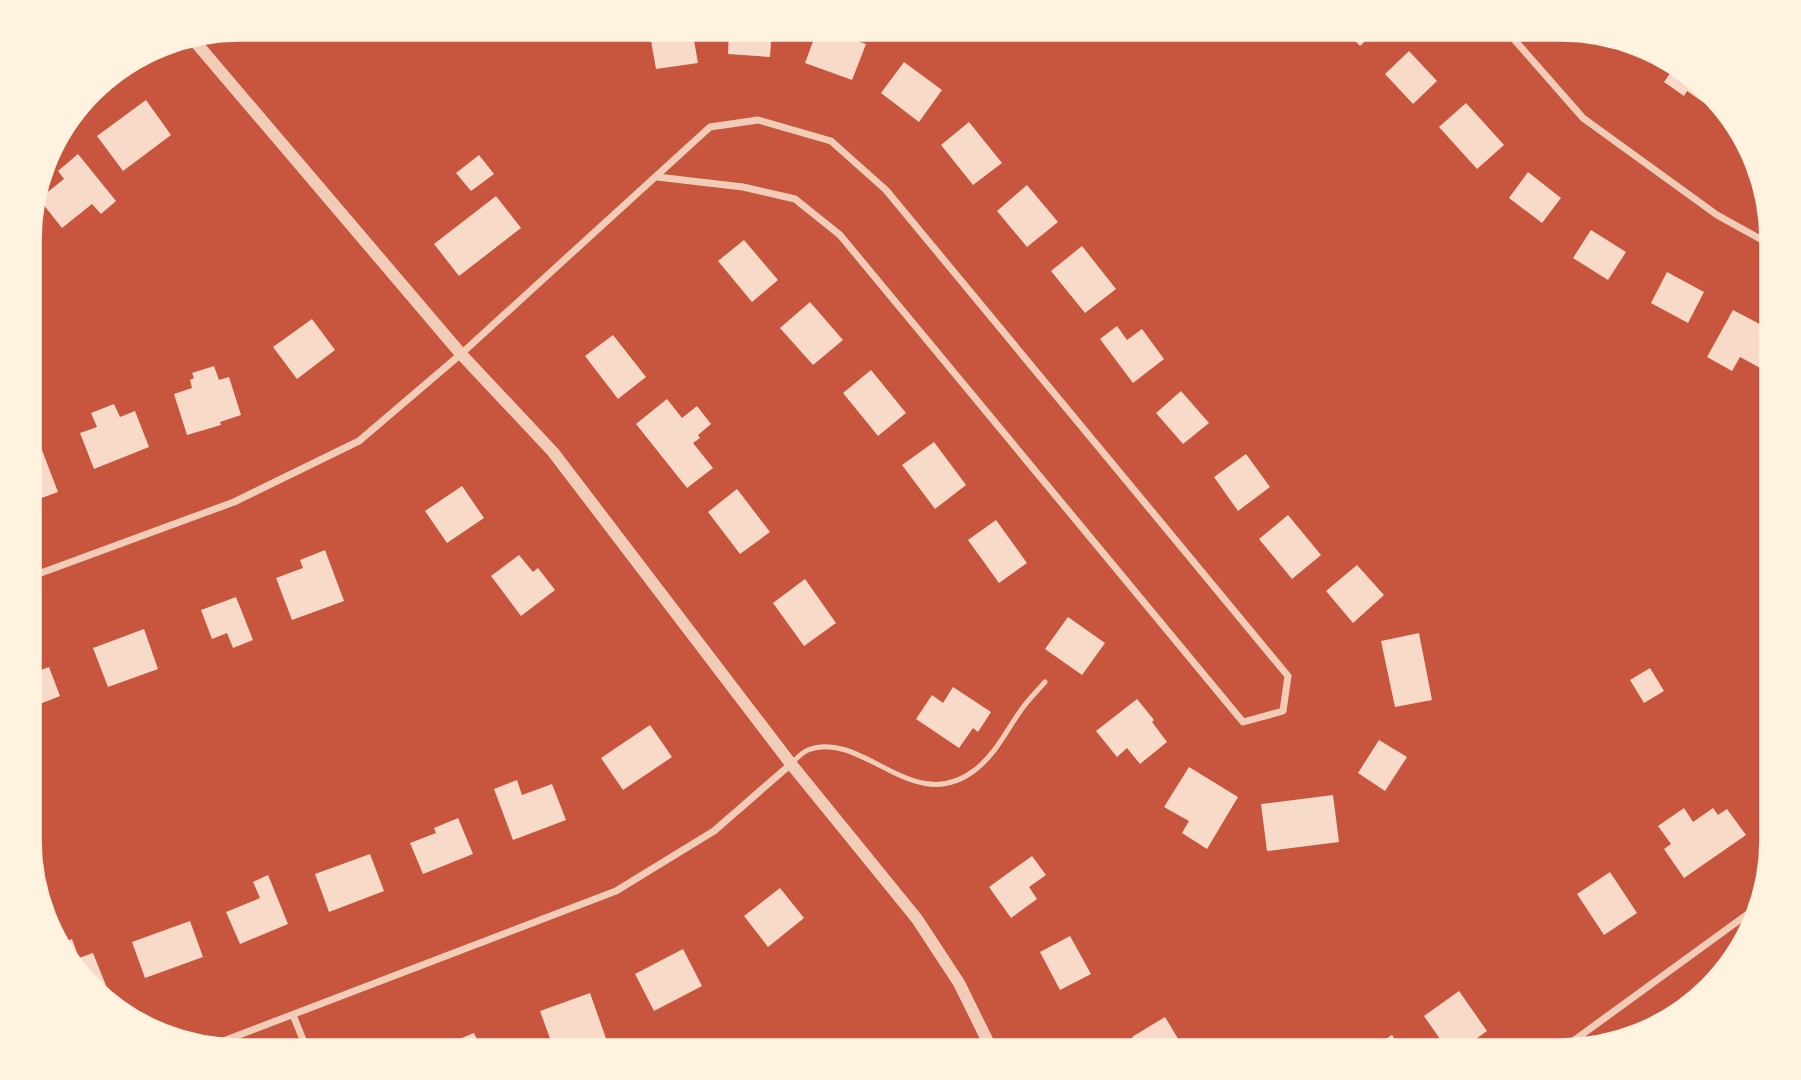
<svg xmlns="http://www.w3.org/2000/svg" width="1801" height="1080" viewBox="0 0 1801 1080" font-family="Spectral,serif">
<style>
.building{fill:#f7dbc8}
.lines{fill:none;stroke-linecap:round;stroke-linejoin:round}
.service{stroke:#f1ccb7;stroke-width:5}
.minor{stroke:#f1ccb7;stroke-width:7}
.tertiary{stroke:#f1ccb7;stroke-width:12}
.rim{fill:none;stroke:#fff3e0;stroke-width:3.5}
</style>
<rect width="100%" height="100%" fill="#c8553d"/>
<path class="building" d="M729 28H772L770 57 728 54Z
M818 28 866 44 852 80 805 63Z
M1343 28H1379L1360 46Z
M692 29 698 63 656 69 650 35Z
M1409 51 1437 81 1413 104 1385 74Z
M904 62 942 90 919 122 881 93Z
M1676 65 1716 105 1713 109 1687 91 1684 96 1664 82Z
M146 100 171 135 123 171 97 136Z
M1466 103 1504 145 1477 169 1439 127Z
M969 122 1002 163 973 185 941 145Z
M78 154 116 201 101 214 92 204 62 228 39 199 64 179 58 171Z
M479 155 494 174 471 191 456 173Z
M1528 172 1561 198 1542 223 1509 198Z
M1027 185 1058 222 1027 247 997 211Z
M496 196 521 228 459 276 434 244Z
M1591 230 1626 252 1608 280 1573 258Z
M744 240 778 280 752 302 718 261Z
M1082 246 1116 289 1085 313 1051 271Z
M1667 272 1704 292 1688 323 1651 303Z
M810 302 843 340 813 365 780 328Z
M1733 310 1773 331V355L1764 370 1740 357 1732 371 1707 357Z
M312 319 335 350 297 379 273 347Z
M1117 326 1127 340 1142 329 1164 359 1133 383 1100 339Z
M613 335 646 377 618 399 585 356Z
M214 366 219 380 229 377 241 415 220 422 221 425 187 435 174 394 192 388 190 380 194 378 192 373Z
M871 370 906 413 878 436 843 393Z
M1181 391 1209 423 1183 444 1156 413Z
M667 399 682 418 697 406 711 424 698 435 700 438 693 443 713 468 687 488 636 424Z
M114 404 120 417 135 411 149 447 94 469 80 433 97 427 91 413Z
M32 424 58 492 31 502 30 425Z
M934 442 966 485 935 509 902 465Z
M1246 454 1270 487 1238 511 1214 477Z
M462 486 484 518 447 543 425 511Z
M737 489 770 532 740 554 708 512Z
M1288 515 1321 555 1292 579 1259 539Z
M996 520 1027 563 999 583 968 540Z
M325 550 344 601 292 620 276 578 303 568 300 560Z
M519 555 533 572 538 568 555 590 521 616 491 576Z
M1357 565 1384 595 1353 623 1326 591Z
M805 579 836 623 804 646 773 603Z
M236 597 253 640 233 648 227 633 212 639 201 610Z
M1068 617 1105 643 1082 675 1045 649Z
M144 629 158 669 108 687 93 648Z
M1419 633 1432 700 1395 707 1381 641Z
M49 667 60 696 30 708V674Z
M1650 668 1664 691 1644 703 1630 680Z
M953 687 991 712 978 732 973 728 959 748 916 719 932 695 943 703Z
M1137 699 1154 720 1152 722 1167 742 1140 764 1127 748 1117 757 1096 731Z
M650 725 672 757 623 790 601 758Z
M1379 740 1407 757 1385 791 1358 773Z
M1189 767 1238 797 1207 849 1182 833 1189 821 1164 807Z
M517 780 522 795 552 784 566 820 513 840 494 789Z
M1333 795 1339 842 1267 851 1261 804Z
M1684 808 1693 822 1713 808 1718 815 1727 809 1746 835 1684 878 1664 849 1671 844 1658 826Z
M458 818 473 854 423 874 410 843 436 833 434 828Z
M370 854 384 891 329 912 315 874Z
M1032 856 1046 875 1029 887 1037 899 1011 918 989 887Z
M1610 872 1637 913 1604 935 1577 894Z
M268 875 288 924 240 944 226 912 260 898 253 882Z
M780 888 804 918 768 947 744 916Z
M190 921 203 957 145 978 132 942Z
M1070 936 1091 974 1060 990 1040 952Z
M72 939 79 958 93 953 109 993 104 995 64 957 59 944Z
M683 949 702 986 654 1011 635 974Z
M1459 991 1487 1031 1458 1052H1449L1424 1016Z
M590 993 608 1044 584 1052H555L540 1011Z
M1165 1017 1186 1052H1141L1132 1037Z
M474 1033 483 1052H449L447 1044Z
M1392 1035 1403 1052H1331L1349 1039 1354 1046 1363 1040 1369 1050Z
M892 1039 899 1052H868Z"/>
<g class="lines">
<path class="service" d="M791 764C796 759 801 753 808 750 863 729 913 818 975 770 997 753 1008 727 1024 706 1031 697 1038 690 1045 682"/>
<path class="minor" d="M1504 28 1583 118 1717 215 1773 246
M30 577 234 502 359 441 461 354 710 127 758 120 831 141 886 190 1288 676 1283 711 1243 722 840 235 795 199 743 187 657 177
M293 1015 308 1052
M213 1045 616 891 714 831 791 764
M1558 1052 1756 908"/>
<path class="tertiary" d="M192 38 461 354 553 452 791 764 917 919 959 983 993 1052"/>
</g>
<path d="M0 0H1801V1080H0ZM240 40H1561A200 200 0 0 1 1761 240V840A200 200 0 0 1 1561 1040H240A200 200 0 0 1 40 840V240A200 200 0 0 1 240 40Z" fill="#fff3e0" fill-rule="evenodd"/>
<path class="rim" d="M240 40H1561A200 200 0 0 1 1761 240V840A200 200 0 0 1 1561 1040H240A200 200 0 0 1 40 840V240A200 200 0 0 1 240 40Z"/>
</svg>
